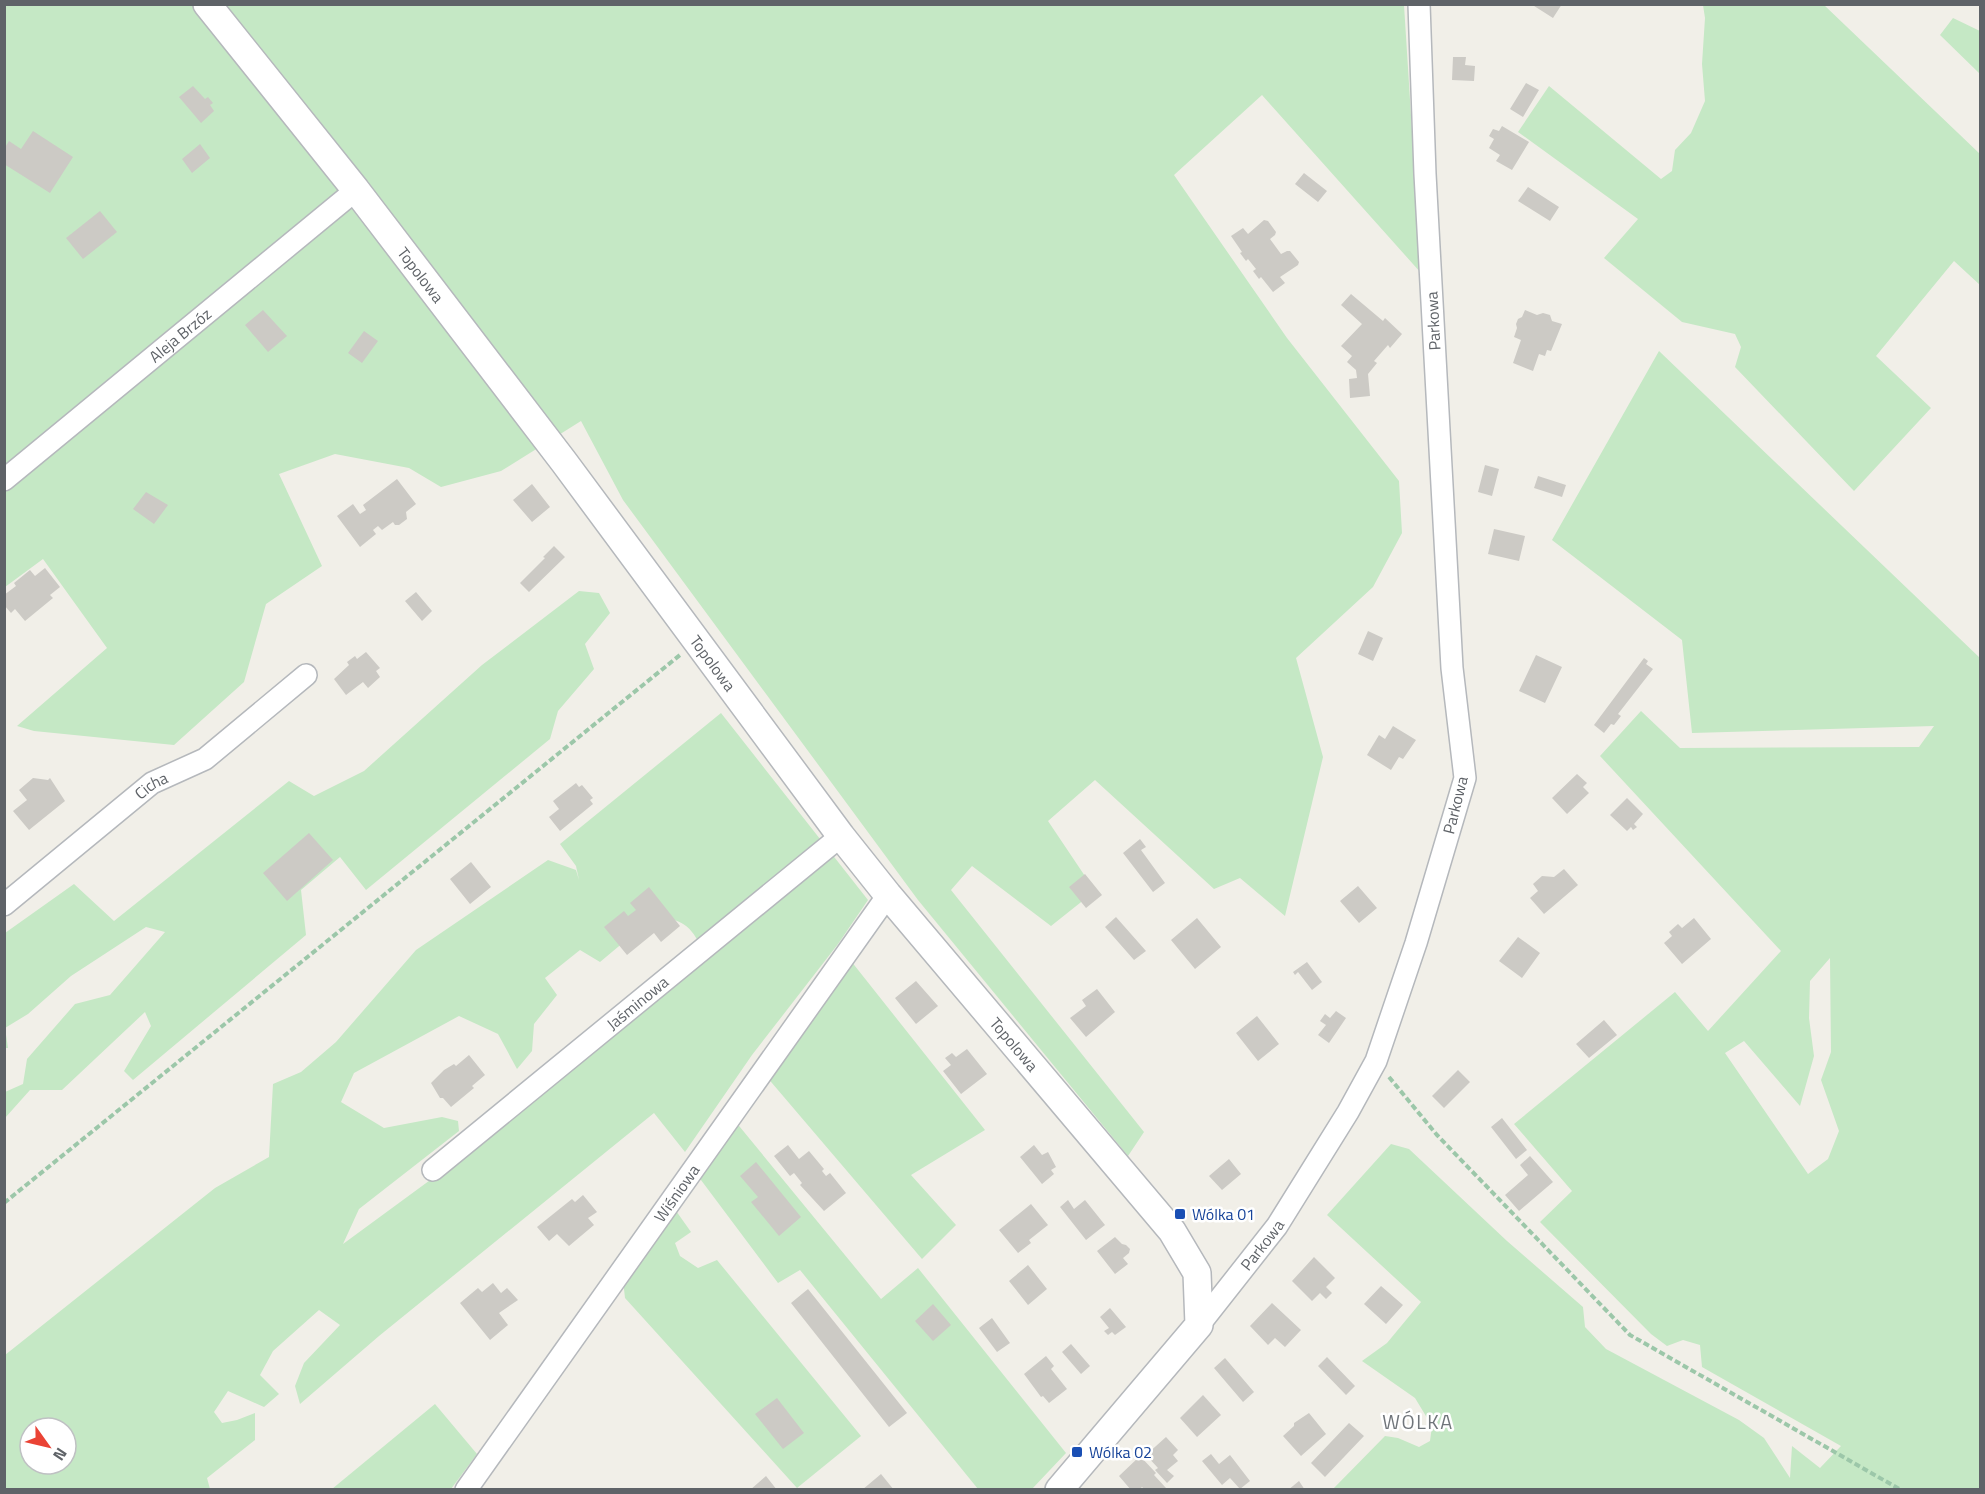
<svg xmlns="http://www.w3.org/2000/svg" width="1985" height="1494" viewBox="0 0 1985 1494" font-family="'Titillium Web',sans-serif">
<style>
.green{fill:#c5e8c5;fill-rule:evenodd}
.building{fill:#cccac5}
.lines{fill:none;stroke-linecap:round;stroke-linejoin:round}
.minor-casing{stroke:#b5b8bc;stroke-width:24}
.tertiary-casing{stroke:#b5b8bc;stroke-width:30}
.path{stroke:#9cc7a9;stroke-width:4;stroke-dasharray:6 3;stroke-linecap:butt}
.minor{stroke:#fff;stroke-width:21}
.tertiary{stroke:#fff;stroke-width:27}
.transit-dot{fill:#1a4fb4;stroke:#fff;stroke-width:2}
.labels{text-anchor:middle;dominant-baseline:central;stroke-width:5;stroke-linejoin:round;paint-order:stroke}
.street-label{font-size:16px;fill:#5f6368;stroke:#fff}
.transit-label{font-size:16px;fill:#164399;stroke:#fff;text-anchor:start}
.quarter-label{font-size:20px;letter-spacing:1.5px;fill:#70757a;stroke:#fff}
</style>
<rect width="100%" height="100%" fill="#f1efe8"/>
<path class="green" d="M5 5H1404L1421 273 1262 95 1174 175 1287 338 1399 481 1402 533 1373 587 1296 658 1323 757 1285 916 1240 878 1214 889 1095 780 1048 821 1095 891 1051 926 972 866 951 890 1144 1132 1128 1156 918 900 623 500 581 421 501 471 441 487 409 468 335 454 279 474 322 566 266 604 244 682 174 745 34 731 17 726 107 648 43 559 5 587Z
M1703 5H1824L1980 154V285L1954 261 1876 356 1931 408 1854 491 1735 367 1741 347 1735 334 1682 322 1604 258 1638 219 1518 132 1549 86 1661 179 1672 171 1675 150 1691 133 1705 101 1702 64 1705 18Z
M1953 18 1980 31V74L1940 35Z
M1659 351 1980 658V1489H1333L1385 1436 1398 1438 1419 1447 1430 1441 1432 1426 1415 1398 1362 1361 1387 1343 1421 1302 1327 1215 1391 1144 1409 1149 1507 1241 1583 1307 1585 1327 1606 1349 1739 1420 1764 1438 1790 1478 1792 1446 1820 1468 1841 1446 1702 1367 1700 1345 1683 1340 1667 1346 1651 1334 1540 1222 1572 1191 1514 1124 1675 992 1708 1031 1781 951 1600 756 1641 711 1680 748 1919 747 1934 726 1692 733 1682 640 1552 540ZM1830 958 1831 1052 1821 1080 1839 1131 1828 1159 1808 1174 1725 1053 1744 1041 1800 1106 1814 1056 1809 1018 1810 981Z
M579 591 599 593 610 613 585 644 594 669 558 711 550 739 366 890 340 857 301 890 306 935 133 1080 124 1071 151 1026 145 1012 62 1090H30L5 1118V1092L23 1084 27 1059 75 1004 110 995 165 932 146 927 71 976 28 1014 5 1028 8 1048H5V933L74 884 114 921 289 781 314 796 364 771 482 665Z
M721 713 868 900 838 944 752 1055 685 1152 654 1113 379 1336 300 1404 295 1386 304 1363 340 1325 319 1310 273 1351 260 1375 279 1394 264 1407 228 1391 214 1412 222 1423 237 1420 255 1413V1440L207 1478 210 1489 5 1490V1355L215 1188 269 1157 273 1084 301 1072 336 1042 416 950 548 860 576 870 579 880 576 866 560 844ZM655 916C686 920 692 927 705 955L497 1131 343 1244 359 1209 459 1131 458 1121 442 1117 384 1128 341 1102 354 1073 459 1016 498 1034 517 1069 532 1051 534 1024 557 995 545 978 580 950 600 962ZM30 1428H66V1464H30Z
M851 961 985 1130 911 1175 956 1225 922 1259 766 1076Z
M735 1121 881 1299 918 1268 1066 1453 1032 1489H978L800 1270 778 1283 698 1176Z
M674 1208 691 1232 675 1243 680 1256 698 1268 717 1260 861 1436 797 1488 625 1298 623 1280Z
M435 1404 477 1454 451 1489H332Z"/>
<path class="building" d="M1531 4H1562L1553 18Z
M1453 57H1466L1465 65 1475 66 1474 81 1452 80Z
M1526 83 1539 90 1523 117 1510 109Z
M193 86 205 99 208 97 213 103 210 105 214 111 201 123 179 97Z
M1502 126 1529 142 1512 170 1496 161 1500 155 1489 148 1494 139 1489 136 1493 129 1499 131Z
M33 131 73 157 50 193 4 164V149L9 141 21 149Z
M200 144 210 158 192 173 182 159Z
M1304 173 1327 191 1318 202 1295 184Z
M1528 187 1559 207 1550 221 1518 201Z
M100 211 117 232 83 259 66 238Z
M1264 220 1268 221 1276 232 1275 235 1270 239 1281 254 1287 251H1290L1299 262 1298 265 1280 277 1285 283 1273 292 1261 277 1259 279 1253 271 1256 269 1248 259 1246 261 1240 253 1242 252 1231 236 1243 228 1248 234Z
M1351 294 1383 321 1385 318 1402 334 1390 348 1388 345 1374 361 1377 363 1368 374 1370 396 1350 398 1349 379 1357 378 1356 370 1347 362 1352 356 1341 346 1362 324 1341 305Z
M263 310 287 336 268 352 245 325Z
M1525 310 1537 315 1543 313 1550 315 1552 321 1562 324 1551 351 1547 350 1545 356 1539 354 1533 371 1513 363 1521 340 1514 337 1517 328 1516 324 1518 319 1522 317Z
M364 331 378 341 362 363 348 353Z
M1485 465 1499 469 1492 496 1478 492Z
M1538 476 1566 485 1562 497 1534 488Z
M397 479 416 504 406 512 407 519 399 525H395L393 522 382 530 378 526 373 530 376 534 360 547 337 516 353 504 360 514 366 510 363 505Z
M532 484 550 507 532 522 513 500Z
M146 492 168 505 154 524 133 509Z
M1494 529 1525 536 1519 561 1488 554Z
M554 546 565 557 529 592 520 583 545 558 543 557Z
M45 568 60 587 50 595 53 598 25 621 15 609 11 613 4 605V595L16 586 14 583 30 570 35 576Z
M416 592 432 611 422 621 405 601Z
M1368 631 1383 638 1373 661 1358 654Z
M366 652 380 668 376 671 380 677 368 688 363 682 346 695 334 679 349 665 347 662 355 656 357 659Z
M1536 655 1562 667 1545 703 1519 691Z
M1644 658 1648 661 1646 664 1653 669 1618 714 1621 716 1614 725 1611 724 1604 733 1594 725Z
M1393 726 1416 740 1403 759 1399 757 1391 770 1367 755 1379 735 1385 739Z
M1577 774 1587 783 1583 787 1589 793 1567 814 1552 798Z
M33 778 48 780 50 778 65 801 29 830 13 811 27 800 19 790Z
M576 783 579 787 582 785 593 798 590 800 593 804 560 831 549 817 559 809 553 801Z
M1627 798 1643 814 1634 824 1637 827 1633 830 1631 827 1627 831 1610 815Z
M309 833 333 860 287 901 263 873Z
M1140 839 1146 847 1141 850 1165 883 1153 892 1123 853Z
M471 862 491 887 470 904 450 879Z
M1564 869 1578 885 1544 914 1530 898 1538 891 1533 884 1542 876 1554 877Z
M1085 874 1102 895 1086 908 1069 887Z
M1358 886 1377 908 1359 923 1340 901Z
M649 887 680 926 661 942 654 933 627 955 604 927 624 911 628 916 636 910 630 903Z
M1116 917 1146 951 1134 960 1105 927Z
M1197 918 1221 947 1195 969 1171 940Z
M1694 918 1711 939 1682 964 1664 943 1672 936 1669 932 1678 924 1682 928Z
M1518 937 1540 953 1522 978 1499 961Z
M1307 962 1322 982 1312 990 1298 972 1295 975 1293 972Z
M916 981 938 1006 916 1024 895 998Z
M1097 989 1115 1012 1086 1037 1070 1018 1086 1006 1082 1000Z
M1336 1011 1346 1018 1329 1043 1318 1035 1326 1025 1320 1021 1325 1014 1330 1018Z
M1257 1016 1279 1044 1258 1061 1236 1033Z
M1604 1020 1617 1035 1589 1058 1576 1044Z
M967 1049 987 1074 961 1094 943 1071 951 1065 945 1058 952 1053 956 1057Z
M469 1055 485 1075 472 1086 474 1088 451 1107 443 1098H440L431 1083 444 1070 454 1064 456 1066Z
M1458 1070 1470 1082 1444 1108 1432 1096Z
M1502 1118 1527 1150 1516 1159 1491 1127Z
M788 1145 799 1159 809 1151 824 1169 822 1171 826 1176 830 1173 846 1193 824 1211 800 1185 802 1183 794 1173 790 1176 774 1156Z
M1034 1145 1042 1155 1048 1152 1056 1167 1051 1170 1054 1174 1042 1184 1020 1157Z
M1530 1156 1553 1182 1519 1211 1505 1195 1528 1175 1520 1165Z
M1229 1159 1241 1174 1222 1190 1209 1176Z
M756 1162 801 1217 779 1236 751 1202 758 1197 740 1176Z
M583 1195 597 1212 588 1218 594 1225 569 1246 557 1234 549 1241 537 1227 572 1199 575 1202Z
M1068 1200 1074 1209 1085 1200 1105 1225 1086 1240 1060 1207Z
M1031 1204 1048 1225 1029 1240 1031 1243 1018 1253 999 1230Z
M1115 1237 1122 1244 1126 1245 1130 1249 1129 1253 1123 1258 1128 1264 1115 1274 1097 1251Z
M1314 1257 1335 1278 1326 1287 1332 1293 1326 1299 1320 1293 1312 1301 1292 1281Z
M1028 1265 1047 1289 1028 1305 1009 1281Z
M493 1283 501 1293 507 1288 518 1300 499 1313 508 1325 490 1340 460 1303 478 1288 482 1292Z
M1381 1286 1403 1305 1386 1324 1364 1304Z
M808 1289 907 1413 889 1427 791 1303Z
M1272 1303 1301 1330 1285 1347 1275 1338 1268 1345 1250 1326Z
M933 1304 951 1325 933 1341 915 1321Z
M1110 1308 1126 1327 1115 1335 1112 1332 1108 1335 1104 1331 1109 1328 1100 1317Z
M992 1318 1010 1343 997 1352 979 1328Z
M1071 1344 1090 1366 1081 1374 1062 1352Z
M1046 1356 1054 1366 1051 1369 1067 1389 1049 1403 1043 1396 1041 1397 1024 1374Z
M1327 1357 1355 1386 1346 1395 1318 1366Z
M1225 1358 1254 1392 1243 1402 1214 1368Z
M1203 1395 1221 1415 1197 1437 1180 1418Z
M777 1398 804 1433 783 1449 755 1414Z
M1309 1413 1326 1434 1301 1456 1283 1436 1294 1426V1423Z
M1349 1423 1364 1436 1325 1477 1311 1463Z
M1166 1437 1178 1450 1173 1455 1178 1461 1167 1470 1174 1476 1167 1483 1155 1470 1158 1468 1146 1455Z
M1211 1454 1219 1464 1230 1455 1250 1481 1240 1489 1230 1478 1222 1485 1202 1461Z
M1140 1456 1156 1473 1154 1475 1166 1488 1164 1490H1145L1142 1487 1139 1490H1131L1119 1476Z
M881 1474 894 1490H862Z
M766 1476 777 1490H750Z
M1299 1481 1305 1490H1288Z"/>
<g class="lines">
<g class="minor-casing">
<g id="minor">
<path id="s1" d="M4 480 356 190"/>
<path id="s2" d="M4 905 152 783 205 759 306 675"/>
<path id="s3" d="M433 1170 841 836"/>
<path id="s4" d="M1199 1325 1277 1226 1348 1112 1376 1061 1416 943 1465 778 1452 668 1425 174 1419 4"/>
<path id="s5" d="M466 1490 888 895"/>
</g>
</g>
<g class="tertiary-casing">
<g id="tertiary">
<path id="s6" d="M207 4 356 190 564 462 841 836 888 895 1172 1231 1197 1273 1199 1325 1059 1490"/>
</g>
</g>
<path class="path" d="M1389 1077 1437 1135 1630 1335 1901 1490
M4 1203 680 655"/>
<use href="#minor" class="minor"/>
<use href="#tertiary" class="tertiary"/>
</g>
<g class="transit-dot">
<rect x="1174" y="1208" width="12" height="12" rx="3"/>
<rect x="1071" y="1446" width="12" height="12" rx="3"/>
</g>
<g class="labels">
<g class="street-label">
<text stroke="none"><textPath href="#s6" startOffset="345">Topolowa</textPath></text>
<text transform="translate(1433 321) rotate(-93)">Parkowa</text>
<text stroke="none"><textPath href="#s1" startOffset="228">Aleja Brzóz</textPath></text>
<text stroke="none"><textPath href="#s6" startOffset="831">Topolowa</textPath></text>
<text stroke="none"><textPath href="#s2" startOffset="190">Cicha</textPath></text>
<text transform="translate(1455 805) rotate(-76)">Parkowa</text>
<text stroke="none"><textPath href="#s3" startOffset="264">Jaśminowa</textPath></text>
<text stroke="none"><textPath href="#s6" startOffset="1317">Topolowa</textPath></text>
<text stroke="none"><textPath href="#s5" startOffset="364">Wiśniowa</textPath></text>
<text stroke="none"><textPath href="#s4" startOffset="102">Parkowa</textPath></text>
</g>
<g class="transit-label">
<text x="1192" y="1214">Wólka 01</text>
<text x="1089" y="1452">Wólka 02</text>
</g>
<g class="quarter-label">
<text x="1418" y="1421">WÓLKA</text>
</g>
</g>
<rect width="1985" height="1494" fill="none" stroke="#5f6368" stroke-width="12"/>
<g transform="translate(48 1446) rotate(124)"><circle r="28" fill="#ffffff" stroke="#bfc1c3" stroke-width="1.5"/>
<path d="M0-4.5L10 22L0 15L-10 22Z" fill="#ea4335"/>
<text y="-9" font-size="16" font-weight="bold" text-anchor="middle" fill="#5f6368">N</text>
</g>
</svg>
